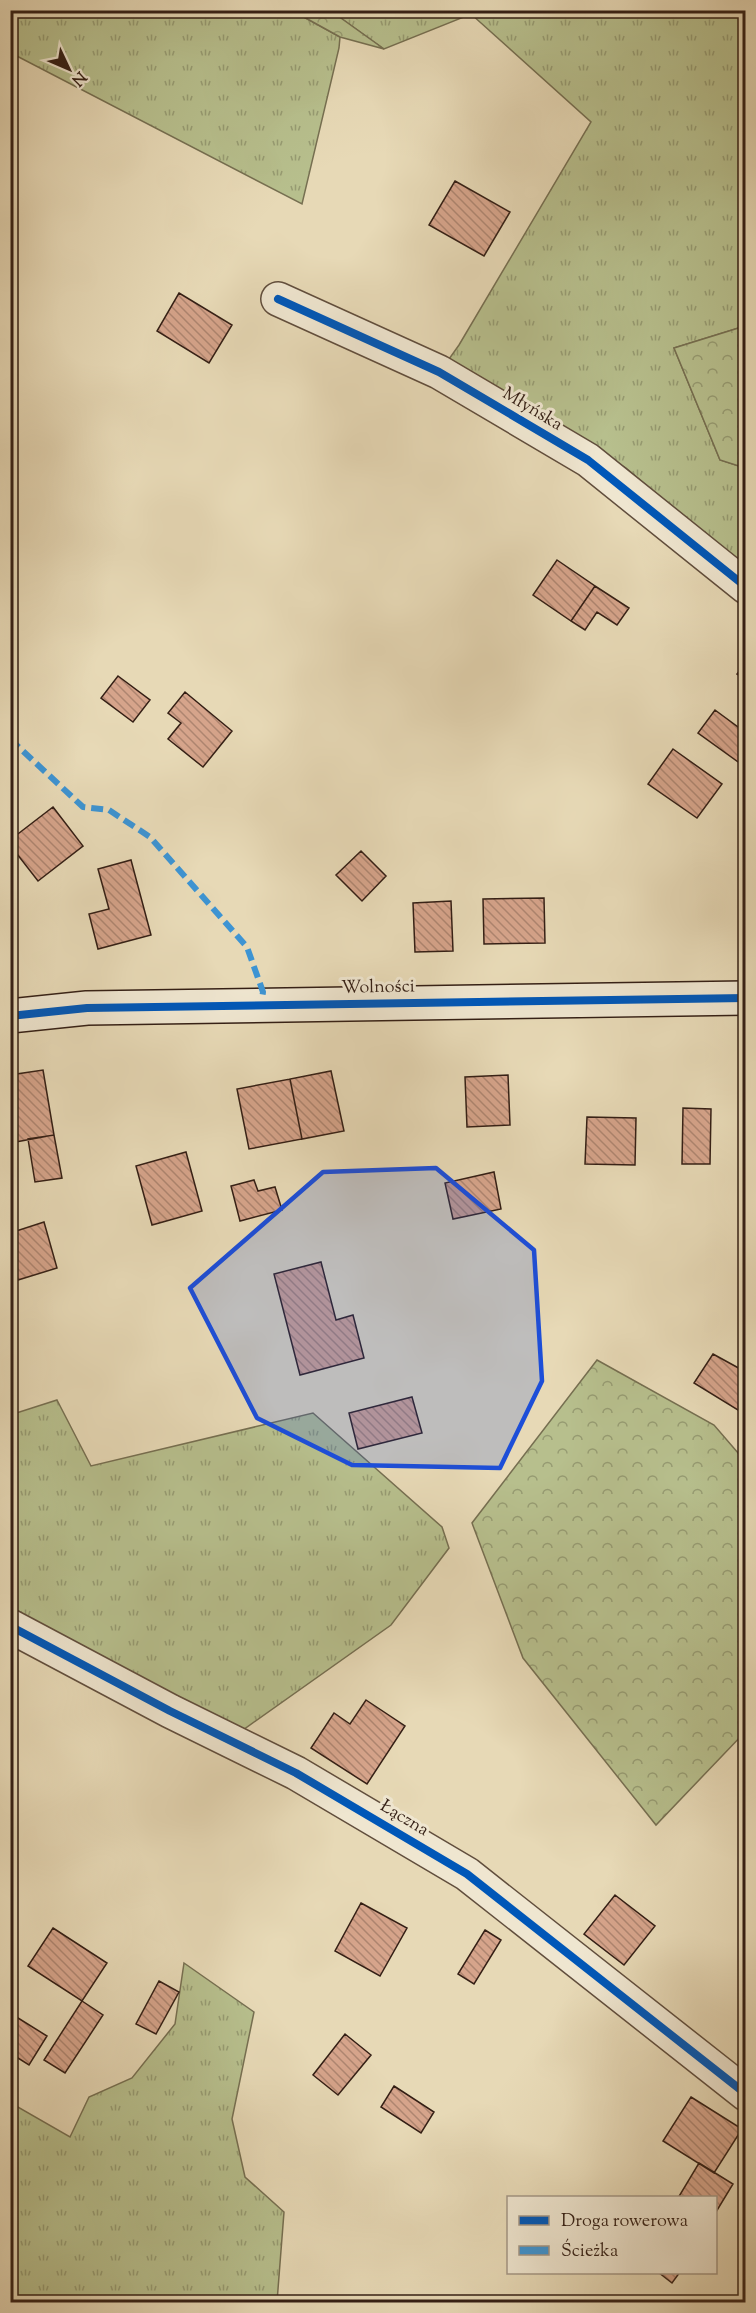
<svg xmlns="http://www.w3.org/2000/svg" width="756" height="2313" viewBox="0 0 756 2313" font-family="'Sorts Mill Goudy',serif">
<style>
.grass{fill:url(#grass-tufts);stroke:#766f51;stroke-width:1.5}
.forest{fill:url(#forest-crowns);stroke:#766f51;stroke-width:1.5}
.building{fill:url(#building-back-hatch);stroke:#341f15;stroke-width:1.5}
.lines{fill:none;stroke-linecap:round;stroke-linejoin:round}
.street-casing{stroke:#614e3d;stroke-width:36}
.secondary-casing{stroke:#341f15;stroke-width:36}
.street{stroke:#efe6d0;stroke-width:33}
.secondary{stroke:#efe6d0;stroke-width:33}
.quiet{stroke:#3d94d3;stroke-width:6;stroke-dasharray:12 6;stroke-linecap:butt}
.cycleway-casing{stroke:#efe6d0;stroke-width:11}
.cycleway{stroke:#0057b8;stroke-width:8}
.marked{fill:#1d4ed8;fill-opacity:0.2;stroke:#1d4ed8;stroke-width:4.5;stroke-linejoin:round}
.labels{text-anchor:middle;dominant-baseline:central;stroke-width:6;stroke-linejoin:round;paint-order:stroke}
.street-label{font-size:18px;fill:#341f15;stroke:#efe6d0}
</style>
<defs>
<pattern id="grass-tufts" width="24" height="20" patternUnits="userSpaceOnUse" patternTransform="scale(1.5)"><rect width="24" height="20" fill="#b7bf8d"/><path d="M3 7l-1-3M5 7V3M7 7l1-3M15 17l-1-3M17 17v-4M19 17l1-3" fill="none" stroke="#969b72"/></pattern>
<pattern id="forest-crowns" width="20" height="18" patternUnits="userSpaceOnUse" patternTransform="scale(1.5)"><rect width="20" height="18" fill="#b7bf8d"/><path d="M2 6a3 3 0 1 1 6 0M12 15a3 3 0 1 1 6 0" fill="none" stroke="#969b72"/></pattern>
<pattern id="building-back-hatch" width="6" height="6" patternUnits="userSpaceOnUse" patternTransform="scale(1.5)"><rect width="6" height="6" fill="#d6a48b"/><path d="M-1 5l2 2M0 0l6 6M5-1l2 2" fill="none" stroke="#ae8570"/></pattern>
</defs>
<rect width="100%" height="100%" fill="#e7d9b6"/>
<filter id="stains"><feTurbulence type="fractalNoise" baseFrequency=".00333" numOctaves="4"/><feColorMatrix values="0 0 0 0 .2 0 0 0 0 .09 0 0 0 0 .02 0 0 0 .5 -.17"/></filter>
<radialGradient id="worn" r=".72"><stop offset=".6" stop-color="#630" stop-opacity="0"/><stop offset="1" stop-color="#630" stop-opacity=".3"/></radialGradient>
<path class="grass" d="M10 11H293L340 37 339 48 302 204 11 53Z
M331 11H745V326L674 348 720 460 745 468V570L626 468 563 431 449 359 459 345 591 122 471 14 384 49Z
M57 1400 91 1466 313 1413 442 1527 449 1548 391 1625 240 1732 11 1609 10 1415Z
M184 1963 254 2012 232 2119 245 2177 284 2212 277 2302H11V2103L70 2137 89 2097 132 2078 175 2024Z"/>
<path class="forest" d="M293 11H331L384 49 340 37Z
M745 326H746L745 468 720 460 674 348Z
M597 1360 714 1425 745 1461V1732L656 1825 523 1658 472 1523Z"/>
<path class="building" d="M455 181 510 212 484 256 429 225Z
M179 293 232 325 209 363 157 331Z
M557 560 595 586 571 621 533 595Z
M595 586 629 608 617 625 597 612 585 630 571 621Z
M746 662V680L737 674Z
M118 676 150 700 133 722 101 698Z
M185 692 232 731 203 767 168 739 181 723 168 713Z
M715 710 746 733V758L741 764 698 733Z
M673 749 722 784 697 818 648 784Z
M53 807 83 846 38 881 10 845V840Z
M361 851 386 876 362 901 336 875Z
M131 860 151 935 98 949 89 914 109 909 98 869Z
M544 898 545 943 484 944 483 899Z
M451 901 453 951 415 952 413 903Z
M43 1070 54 1135 10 1143V1075Z
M331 1071 344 1131 302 1139 290 1079Z
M508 1075 510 1125 467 1127 465 1077Z
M290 1079 302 1139 249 1149 237 1089Z
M683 1108 711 1109 710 1164H682Z
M587 1117 636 1118 635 1165 585 1164Z
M54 1135 62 1178 35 1182 28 1139Z
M186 1152 202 1211 152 1225 136 1166Z
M494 1172 501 1209 453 1219 445 1183Z
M254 1180 258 1191 275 1187 282 1210 240 1221 231 1186Z
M44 1222 57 1268 18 1280 10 1255V1233Z
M321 1262 336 1320 353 1315 364 1358 300 1375 274 1274Z
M713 1354 744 1371 746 1369V1415L694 1383Z
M412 1397 422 1433 358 1449 349 1413Z
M366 1700 405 1726 367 1784 311 1748 334 1713 350 1724Z
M615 1895 655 1926 624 1965 584 1934Z
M361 1903 407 1928 380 1976 335 1951Z
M53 1928 107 1963 82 2001 28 1966Z
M485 1930 501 1940 474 1984 458 1974Z
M159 1981 179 1992 156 2034 136 2024Z
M82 2001 103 2015 65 2073 44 2060Z
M10 2013 47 2036 29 2065 10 2053Z
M345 2034 371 2055 338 2095 313 2075Z
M394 2086 434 2112 421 2133 381 2107Z
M691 2097 742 2129 714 2173 663 2141Z
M699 2163 733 2184 716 2212V2198H678Z
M658 2272H680L672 2283Z"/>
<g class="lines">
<g class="street-casing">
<path id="street" d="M278 299 439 372 588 460 746 587
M10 1626 170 1711 296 1773 467 1874 746 2094"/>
</g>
<g class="secondary-casing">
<path id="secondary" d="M10 1016 87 1008 746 998"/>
</g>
<use href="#street" class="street"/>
<use href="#secondary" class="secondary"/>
<path class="quiet" d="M10 739 83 807 109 810 150 837 247 947 263 992 261 1005"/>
<g class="cycleway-casing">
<path id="cycleway" d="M278 299 439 372 588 460 746 587
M10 1016 87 1008 746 998
M10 1626 170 1711 296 1773 467 1874 746 2094"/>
</g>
<use href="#cycleway" class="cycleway"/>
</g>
<path class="marked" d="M436 1168 534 1250 542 1381 500 1468 352 1465 257 1418 190 1288 323 1172Z"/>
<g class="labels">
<g class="street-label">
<text transform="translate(532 410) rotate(31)">Młyńska</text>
<text transform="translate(378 988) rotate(-1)">Wolności</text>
<text transform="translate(404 1819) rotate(31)">Łączna</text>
</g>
</g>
<rect width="756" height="2313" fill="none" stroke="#e7d9b6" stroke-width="36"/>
<rect x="12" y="12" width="732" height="2289" fill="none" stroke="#341f15" stroke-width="3"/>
<rect x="18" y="18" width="720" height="2277" fill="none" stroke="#341f15" stroke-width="1.5"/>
<rect x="507" y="2196" width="210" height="78" fill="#efe6d0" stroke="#a49685" stroke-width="1.5"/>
<rect x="519" y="2216" width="30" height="9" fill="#0057b8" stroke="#a49685" stroke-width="1.5"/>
<text x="561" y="2226" font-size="18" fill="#341f15">Droga rowerowa</text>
<rect x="519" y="2246" width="30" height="9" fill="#3d94d3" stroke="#a49685" stroke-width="1.5"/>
<text x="561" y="2256" font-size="18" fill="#341f15">Ścieżka</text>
<g transform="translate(69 69) rotate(134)" stroke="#efe6d0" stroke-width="4.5" paint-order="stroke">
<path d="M0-4.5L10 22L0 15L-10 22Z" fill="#341f15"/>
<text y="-9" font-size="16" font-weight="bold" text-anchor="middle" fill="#341f15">N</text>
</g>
<rect width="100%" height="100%" filter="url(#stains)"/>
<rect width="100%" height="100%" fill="url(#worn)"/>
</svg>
